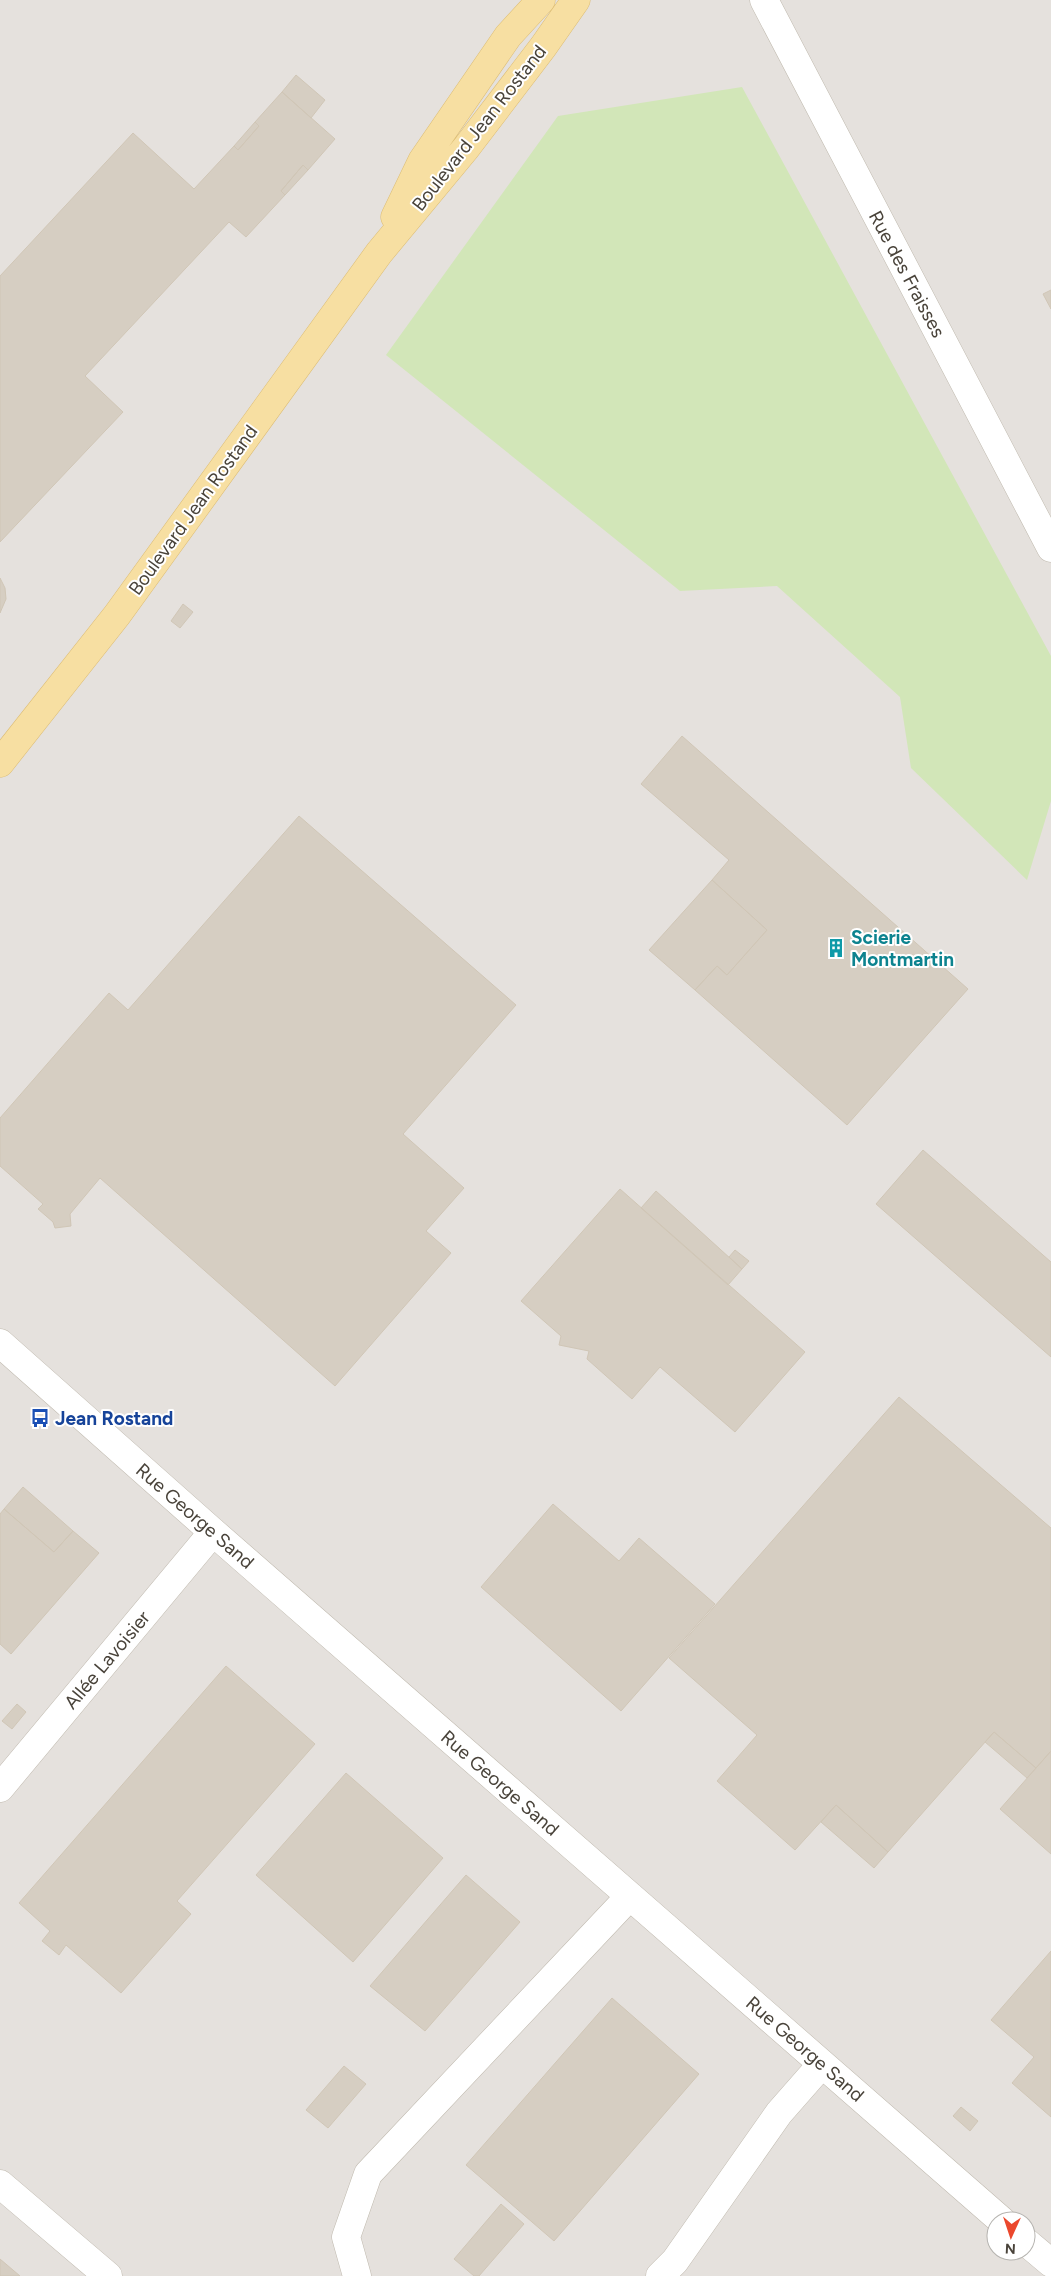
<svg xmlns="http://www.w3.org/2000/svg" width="1051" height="2276" viewBox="0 0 1051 2276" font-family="Figtree,sans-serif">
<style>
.industrial{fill:#e5e1dd;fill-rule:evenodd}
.green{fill:#d2e6b8}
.building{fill:#d6cec2;stroke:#d0c6b6}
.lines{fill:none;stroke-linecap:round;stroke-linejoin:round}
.minor-casing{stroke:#c0baaf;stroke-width:29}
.major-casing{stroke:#dcbc73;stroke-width:29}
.minor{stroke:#fff;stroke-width:28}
.major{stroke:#f7dfa2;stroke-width:28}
.labels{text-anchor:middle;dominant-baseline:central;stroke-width:4;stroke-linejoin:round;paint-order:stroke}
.street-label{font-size:19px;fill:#49433a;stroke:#fff}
.culture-label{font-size:19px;font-weight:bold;fill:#0d838f;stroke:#fff;text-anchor:start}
.transit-label{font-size:19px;font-weight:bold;fill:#164399;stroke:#fff;text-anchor:start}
</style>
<rect width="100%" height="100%" fill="#f5f2ec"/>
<path class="industrial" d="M0 0H1051V2276H0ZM996 2221H1026V2251H996Z"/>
<path class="green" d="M742 87 1051 656V801L1027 880 911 768 900 697 777 586 680 591 386 355 558 116Z"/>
<path class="building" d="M296 75 325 100 311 118 282 92Z
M282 92 335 139 308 170 303 165 281 191 285 195 246 237 229 222 85 376 123 412 0 542V276L133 133 194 189 234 146 238 150 259 126 255 122Z
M255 122 259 126 238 150 234 146Z
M303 165 308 170 285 195 281 191Z
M1051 290V309L1043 294Z
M0 578 5 588 6 599 0 613Z
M183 604 193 612 180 628 171 621Z
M682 736 968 989 847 1125 695 990 717 966 727 975 767 930 712 880 729 860 641 784Z
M299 816 516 1005 403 1134 464 1188 426 1231 451 1253 335 1386 100 1178 70 1214 71 1226 55 1228 53 1222 38 1209 43 1204 0 1166V1118L109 993 128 1010Z
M712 880 767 930 727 975 717 966 695 990 649 950Z
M923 1150 1051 1262V1357L876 1204Z
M620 1189 805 1352 735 1432 660 1367 632 1399 587 1359 589 1351 559 1345 561 1336 521 1301Z
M656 1191 742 1269 728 1285 641 1208Z
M735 1250 749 1261 742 1269 729 1257Z
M899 1397 1051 1528V1751L1036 1768 994 1732 888 1852 836 1805 795 1850 717 1781 757 1735 669 1658Z
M23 1487 73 1531 54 1552 4 1509Z
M553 1504 619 1561 639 1538 715 1604 621 1711 481 1587Z
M4 1509 54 1552 73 1531 99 1553 11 1654 0 1644V1514Z
M226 1666 315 1744 177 1901 191 1914 121 1993 66 1945 59 1955 42 1941 50 1931 19 1903Z
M17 1704 26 1712 12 1729 2 1721Z
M994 1732 1036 1768 1027 1778 985 1742Z
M1051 1751V1854L1000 1809Z
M346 1773 443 1858 353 1962 256 1875Z
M836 1805 888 1852 874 1868 821 1822Z
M466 1875 520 1922 425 2031 370 1986Z
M1051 1951V2117L1012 2083 1034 2057 991 2020Z
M612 1998 699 2074 554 2241 466 2165Z
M344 2066 366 2084 328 2128 306 2110Z
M961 2107 978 2121 970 2131 953 2116Z
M501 2204 524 2224 479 2276H474L454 2259Z
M0 2259 20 2276H0Z"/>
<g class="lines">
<g class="minor-casing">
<path id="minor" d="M764 0 1051 548
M0 1343 213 1532 1002 2221
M0 1788 213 1532
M0 2184 108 2276
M1026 2242 1051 2263
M357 2276 346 2237 368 2174 630 1896
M660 2276 675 2261 779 2113 822 2064"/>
</g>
<g class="major-casing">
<path id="major" d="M395 217 422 161 508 36 541 0
M0 763 117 615 379 253 466 148 543 47 576 0"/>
</g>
<use href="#minor" class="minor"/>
<use href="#major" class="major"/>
</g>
<defs>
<g id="building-bare" transform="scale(1.5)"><path d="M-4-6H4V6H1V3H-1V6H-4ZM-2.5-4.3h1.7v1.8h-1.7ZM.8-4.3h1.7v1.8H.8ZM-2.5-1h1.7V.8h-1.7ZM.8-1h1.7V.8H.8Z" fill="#0f9aa8" stroke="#fff" stroke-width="2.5" paint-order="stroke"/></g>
<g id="bus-bare" transform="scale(1.5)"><path d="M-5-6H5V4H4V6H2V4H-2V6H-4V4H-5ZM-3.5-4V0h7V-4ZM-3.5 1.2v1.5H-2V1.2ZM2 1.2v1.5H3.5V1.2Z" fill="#1a4fb4" stroke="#fff" stroke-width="2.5" paint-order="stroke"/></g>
</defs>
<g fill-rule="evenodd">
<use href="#building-bare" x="836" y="948"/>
<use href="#bus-bare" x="40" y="1418"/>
</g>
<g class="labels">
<g class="street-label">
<text transform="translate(479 128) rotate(-52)">Boulevard Jean Rostand</text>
<text transform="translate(907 274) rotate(62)">Rue des Fraisses</text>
<text transform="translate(193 510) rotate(-54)">Boulevard Jean Rostand</text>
<text transform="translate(195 1516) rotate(41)">Rue George Sand</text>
<text transform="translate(107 1660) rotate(-50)">Allée Lavoisier</text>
<text transform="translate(500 1783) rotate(41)">Rue George Sand</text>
<text transform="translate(805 2049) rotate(41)">Rue George Sand</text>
</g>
<g class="culture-label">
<text x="851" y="937">Scierie<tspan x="851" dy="22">Montmartin</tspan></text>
</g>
<g class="transit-label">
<text x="55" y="1418">Jean Rostand</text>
</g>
</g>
<g transform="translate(1011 2236) rotate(183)"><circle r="24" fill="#ffffff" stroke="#b6b4b0"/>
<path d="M0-4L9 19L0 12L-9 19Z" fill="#eb482d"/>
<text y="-8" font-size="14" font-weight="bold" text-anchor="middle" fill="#49433a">N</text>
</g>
</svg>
